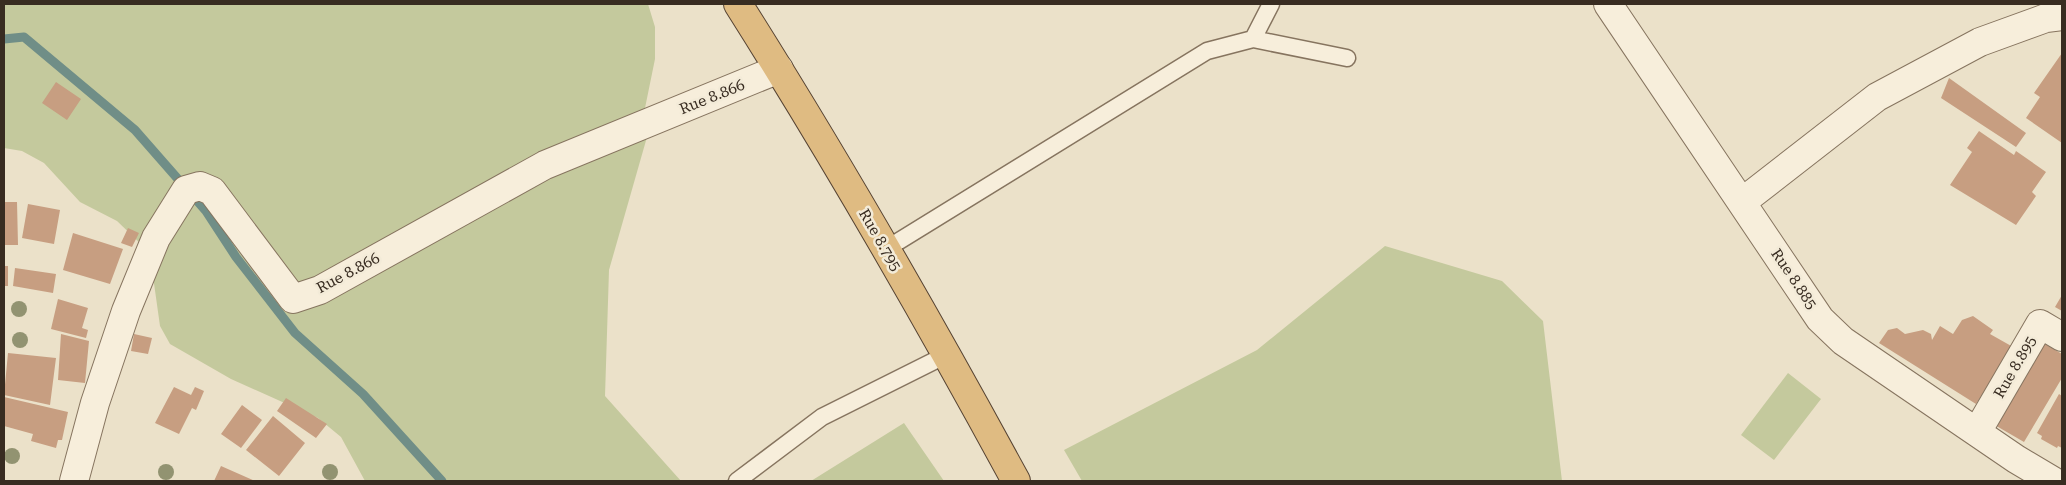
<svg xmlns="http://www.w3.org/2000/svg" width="2066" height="485" viewBox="0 0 2066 485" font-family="'Roboto Serif',serif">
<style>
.green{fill:#c4c99d}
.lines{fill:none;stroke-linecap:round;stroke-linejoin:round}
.stream{stroke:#708e87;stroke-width:9}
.building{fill:#c79e81}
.service-casing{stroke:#86745f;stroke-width:19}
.minor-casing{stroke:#86745f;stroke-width:30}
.trunk-casing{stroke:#554232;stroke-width:30}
.service{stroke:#f7eedb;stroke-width:16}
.minor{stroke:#f7eedb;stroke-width:28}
.trunk{stroke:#dfbb82;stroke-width:28}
.tree{fill:#929371}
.labels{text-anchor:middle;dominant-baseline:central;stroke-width:5;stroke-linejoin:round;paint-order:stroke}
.street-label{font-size:15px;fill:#382c21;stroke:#f3ebd8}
</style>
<rect width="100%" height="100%" fill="#ebe1c9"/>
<path class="green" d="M4 4H648L655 27V59L645 108 649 130 609 270 605 396 681 481H365L341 437 318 418 231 379 170 344 160 326 151 262 145 248 117 221 80 202 44 163 22 151 4 148Z
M1385 246 1502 281 1543 321 1562 481H1082L1064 450 1257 350Z
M1788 373 1821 399 1774 460 1741 435Z
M904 423 944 481H811Z"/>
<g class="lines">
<path class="stream" d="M4 39 24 37 135 130 206 211 236 257 295 333 363 394 442 481"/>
</g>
<path class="building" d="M2062 53V143L2026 118 2040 97 2034 93Z
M1949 78 2026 133 2016 147 1941 98Z
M56 82 81 99 67 120 42 103Z
M1979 131 2014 155 2016 151 2046 172 2032 192 2036 196 2016 225 1950 185 1972 152 1967 148Z
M4 202H17L18 245H4Z
M28 204 60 210 54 244 22 238Z
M128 228 139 233 132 247 121 243Z
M73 233 123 249 110 284 63 270Z
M4 266H8V286H4Z
M15 268 56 274 53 293 13 286Z
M2062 295V311L2055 307Z
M58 299 88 308 82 328 88 330 86 338 51 329Z
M1973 316 1993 330 1990 334 2013 347 1976 404 1879 343 1888 330 1897 328 1905 334 1923 330 1931 334 1932 340 1940 326 1953 334 1962 320Z
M61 334 89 341 85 383 58 380Z
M134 334 152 338 148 354 131 351Z
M2043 343 2062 354V378L2024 442 1993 424Z
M8 353 56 358 50 405 4 395Z
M174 387 191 395 195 387 204 391 196 410 192 408 179 434 155 423Z
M2059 394 2062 396V448L2058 446 2057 448 2041 439 2042 436 2037 433Z
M4 397 68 412 62 440H58L56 448 31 441 33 434 4 426Z
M286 398 327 424 316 438 277 411Z
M242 405 262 420 241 448 221 434Z
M273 416 305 443 279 476 246 450Z
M221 466 255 481H214Z"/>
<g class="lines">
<g class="service-casing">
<path id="service" d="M1253 39 1271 4
M886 249 1207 51 1253 39 1347 58
M737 481 822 417 946 355"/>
</g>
<g class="minor-casing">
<path id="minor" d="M1608 4 1820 319 1843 341 2016 459 2053 481
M1742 202 1877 97 1980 42 2046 18 2062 16
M1977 432 2040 324 2062 337
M74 481 95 403 126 311 156 238 186 190 200 186 212 191 293 299 320 290 545 165 779 69"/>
</g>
<g class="trunk-casing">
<path id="trunk" d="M738 4C836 159 928 319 1016 481"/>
</g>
<use href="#service" class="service"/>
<use href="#minor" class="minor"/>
<use href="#trunk" class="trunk"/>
</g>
<g class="tree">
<circle cx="19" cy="309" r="8"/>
<circle cx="20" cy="340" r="8"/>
<circle cx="12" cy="456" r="8"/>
<circle cx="166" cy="472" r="8"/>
<circle cx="330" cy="472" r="8"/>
</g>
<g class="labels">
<g class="street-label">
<text transform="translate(712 97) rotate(-22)">Rue 8.866</text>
<text transform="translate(880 240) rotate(60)">Rue 8.795</text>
<text transform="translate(348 273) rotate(-28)">Rue 8.866</text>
<text transform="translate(1794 279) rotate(56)">Rue 8.885</text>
<text transform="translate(2015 367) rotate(-60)">Rue 8.895</text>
</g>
</g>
<rect width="2066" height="485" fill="none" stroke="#382c21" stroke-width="10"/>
</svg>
